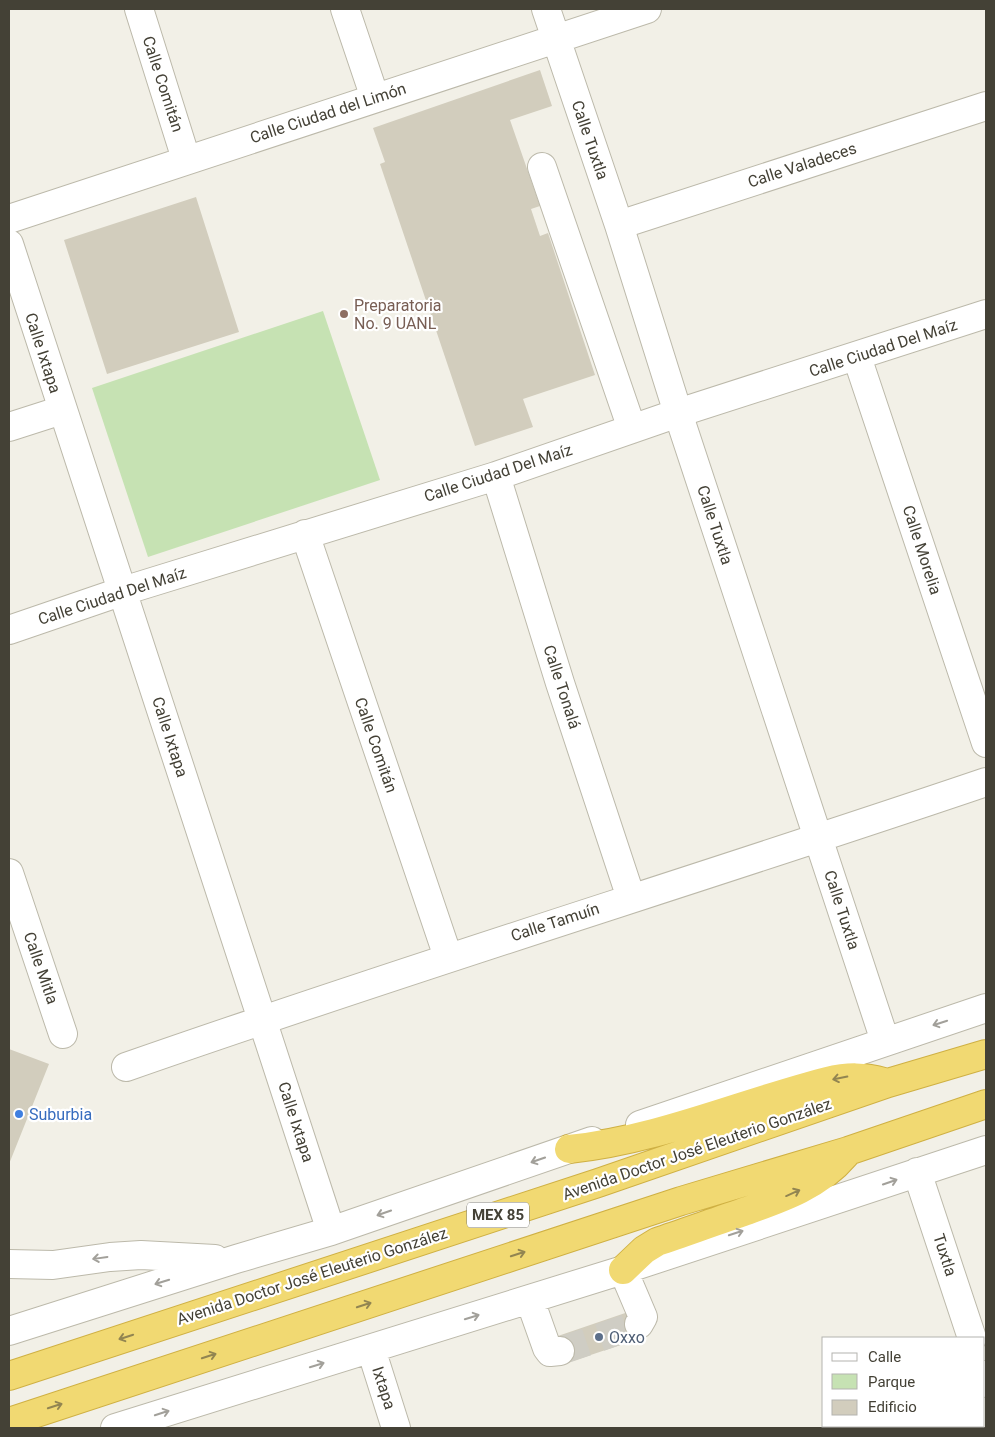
<svg xmlns="http://www.w3.org/2000/svg" width="995" height="1437" viewBox="0 0 995 1437" font-family="Roboto,sans-serif">
<style>
.green{fill:#c6e2b3}
.building{fill:#d2cdbd}
.lines{fill:none;stroke-linecap:round;stroke-linejoin:round}
.minor-tunnel{stroke:#cfcdc4;stroke-width:28;stroke-dasharray:28 14;stroke-linecap:butt}
.minor-casing{stroke:#bcb9aa;stroke-width:30}
.highway-casing{stroke:#cfb043;stroke-width:30}
.minor{stroke:#fff;stroke-width:28}
.highway{stroke:#f1d972;stroke-width:28}
.oneway{stroke:#a2a09a}
.oneway2{stroke:#928551}
.education-dot{fill:#8d6e63;stroke:#fff;stroke-width:2}
.shop-dot{fill:#3f7fe0;stroke:#fff;stroke-width:2}
.service-dot{fill:#5c6f8a;stroke:#fff;stroke-width:2}
.labels{text-anchor:middle;dominant-baseline:central;stroke-width:4.5;stroke-linejoin:round;paint-order:stroke}
.shield{fill:#fff;stroke:#7c7a72;stroke-width:1}
.shield-label{font-size:15px;font-weight:bold;fill:#444136}
.street-label{font-size:16px;fill:#444136;stroke:#fff}
.education-label{font-size:16px;fill:#785e54;stroke:#fff;text-anchor:start}
.shop-label{font-size:16px;fill:#366cbe;stroke:#fff;text-anchor:start}
.service-label{font-size:16px;fill:#4e5e75;stroke:#fff;text-anchor:start}
</style>
<rect width="100%" height="100%" fill="#f2f0e7"/>
<path class="green" d="M323 311 380 480 148 557 92 388Z"/>
<path class="building" d="M540 70 552 106 510 120 540 206 531 209 540 236 548 233 595 375 523 399 533 427 475 446 380 164 385 162 373 128Z
M196 197 239 332 107 374 64 240Z
M9 1049 49 1064 9 1164Z
M634 1310 644 1337 564 1364 555 1337Z"/>
<g class="lines">
<path class="minor-tunnel" d="M560 1351 639 1324"/>
<g class="minor-casing">
<path id="minor" d="M139 9 186 159
M345 9 375 98
M546 9 619 225 678 413 885 1041
M542 167 632 429
M9 219 647 9
M619 225 986 106
M9 244 331 1231
M857 357 986 743
M9 427 62 410
M496 476 560 683 631 898
M305 534 448 957
M9 630 123 591 496 476 678 413 986 314
M9 873 63 1034
M126 1067C411 967 700 879 986 782
M640 1125 986 1008
M917 1172 972 1338
M9 1264 53 1265 110 1257 141 1255 215 1259
M623 1270 643 1317 639 1324
M530 1300 547 1348 550 1352 560 1351
M9 1331 236 1259 331 1231 592 1141
M371 1349 396 1428
M984 1375 986 1383
M115 1428 623 1270 986 1150
M838 1428 845 1426"/>
</g>
<g class="highway-casing">
<path id="highway" d="M569 1149C658 1140 741 1103 827 1081 848 1076 864 1076 884 1082
M623 1270 644 1250 657 1242C684 1233 711 1223 738 1214 777 1200 817 1188 845 1155
M9 1376 598 1183 888 1083 986 1054
M9 1422 681 1201 848 1151 986 1104"/>
</g>
<use href="#minor" class="minor"/>
<use href="#highway" class="highway"/>
</g>
<defs><path id="oneway-shaft" d="M-6 0H5M1.5-3L5.5 0L1.5 3" fill="none" stroke-width="1.6" stroke-linecap="round" stroke-linejoin="round" transform="scale(1.25)"/></defs>
<g class="oneway">
<use href="#oneway-shaft" transform="translate(940 1023) rotate(162)"/>
<use href="#oneway-shaft" transform="translate(538 1160) rotate(161)"/>
<use href="#oneway-shaft" transform="translate(890 1182) rotate(-19)"/>
<use href="#oneway-shaft" transform="translate(384 1213) rotate(161)"/>
<use href="#oneway-shaft" transform="translate(736 1233) rotate(-18)"/>
<use href="#oneway-shaft" transform="translate(100 1258) rotate(172)"/>
<use href="#oneway-shaft" transform="translate(162 1282) rotate(163)"/>
<use href="#oneway-shaft" transform="translate(472 1317) rotate(-17)"/>
<use href="#oneway-shaft" transform="translate(317 1365) rotate(-17)"/>
<use href="#oneway-shaft" transform="translate(162 1413) rotate(-18)"/>
</g>
<g class="oneway2">
<use href="#oneway-shaft" transform="translate(840 1078) rotate(169)"/>
<use href="#oneway-shaft" transform="translate(793 1193) rotate(-24)"/>
<use href="#oneway-shaft" transform="translate(518 1254) rotate(-18)"/>
<use href="#oneway-shaft" transform="translate(364 1305) rotate(-18)"/>
<use href="#oneway-shaft" transform="translate(126 1337) rotate(162)"/>
<use href="#oneway-shaft" transform="translate(209 1356) rotate(-18)"/>
<use href="#oneway-shaft" transform="translate(55 1406) rotate(-18)"/>
</g>
<circle class="education-dot" cx="344" cy="314" r="5"/>
<circle class="shop-dot" cx="19" cy="1114" r="5"/>
<circle class="service-dot" cx="599" cy="1337" r="5"/>
<g class="labels">
<rect class="shield" x="467" y="1202.5" width="62" height="25" rx="4"/>
<g class="shield-label">
<text x="498" y="1215">MEX 85</text>
</g>
<g class="street-label">
<text transform="translate(163 84) rotate(72)">Calle Comitán</text>
<text transform="translate(328 113) rotate(-18)">Calle Ciudad del Limón</text>
<text transform="translate(590 140) rotate(71)">Calle Tuxtla</text>
<text transform="translate(802 165) rotate(-18)">Calle Valadeces</text>
<text transform="translate(883 348) rotate(-18)">Calle Ciudad Del Maíz</text>
<text transform="translate(43 353) rotate(72)">Calle Ixtapa</text>
<text transform="translate(498 473) rotate(-18)">Calle Ciudad Del Maíz</text>
<text transform="translate(715 525) rotate(72)">Calle Tuxtla</text>
<text transform="translate(922 550) rotate(72)">Calle Morelia</text>
<text transform="translate(112 596) rotate(-18)">Calle Ciudad Del Maíz</text>
<text transform="translate(562 687) rotate(72)">Calle Tonalá</text>
<text transform="translate(170 737) rotate(72)">Calle Ixtapa</text>
<text transform="translate(376 745) rotate(71)">Calle Comitán</text>
<text transform="translate(842 910) rotate(72)">Calle Tuxtla</text>
<text transform="translate(555 922) rotate(-18)">Calle Tamuín</text>
<text transform="translate(41 968) rotate(71)">Calle Mitla</text>
<text transform="translate(296 1122) rotate(72)">Calle Ixtapa</text>
<text transform="translate(697 1149) rotate(-19)">Avenida Doctor José Eleuterio González</text>
<text transform="translate(945 1255) rotate(72)">Tuxtla</text>
<text transform="translate(312 1276) rotate(-18)">Avenida Doctor José Eleuterio González</text>
<text transform="translate(384 1388) rotate(72)">Ixtapa</text>
</g>
<g class="education-label">
<text x="354" y="305">Preparatoria<tspan x="354" dy="18">No. 9 UANL</tspan></text>
</g>
<g class="shop-label">
<text x="29" y="1114">Suburbia</text>
</g>
<g class="service-label">
<text x="609" y="1337">Oxxo</text>
</g>
</g>
<rect width="995" height="1437" fill="none" stroke="#444136" stroke-width="20"/>
<rect x="822" y="1337" width="162" height="90" fill="#ffffff" stroke="#b4b3af"/>
<rect x="832" y="1353" width="25" height="8" fill="#ffffff" stroke="#b4b3af"/>
<text x="868" y="1362" font-size="15" fill="#444136">Calle</text>
<rect x="832" y="1374" width="25" height="15" fill="#c6e2b3" stroke="#b4b3af"/>
<text x="868" y="1387" font-size="15" fill="#444136">Parque</text>
<rect x="832" y="1400" width="25" height="15" fill="#d2cdbd" stroke="#b4b3af"/>
<text x="868" y="1412" font-size="15" fill="#444136">Edificio</text>
</svg>
